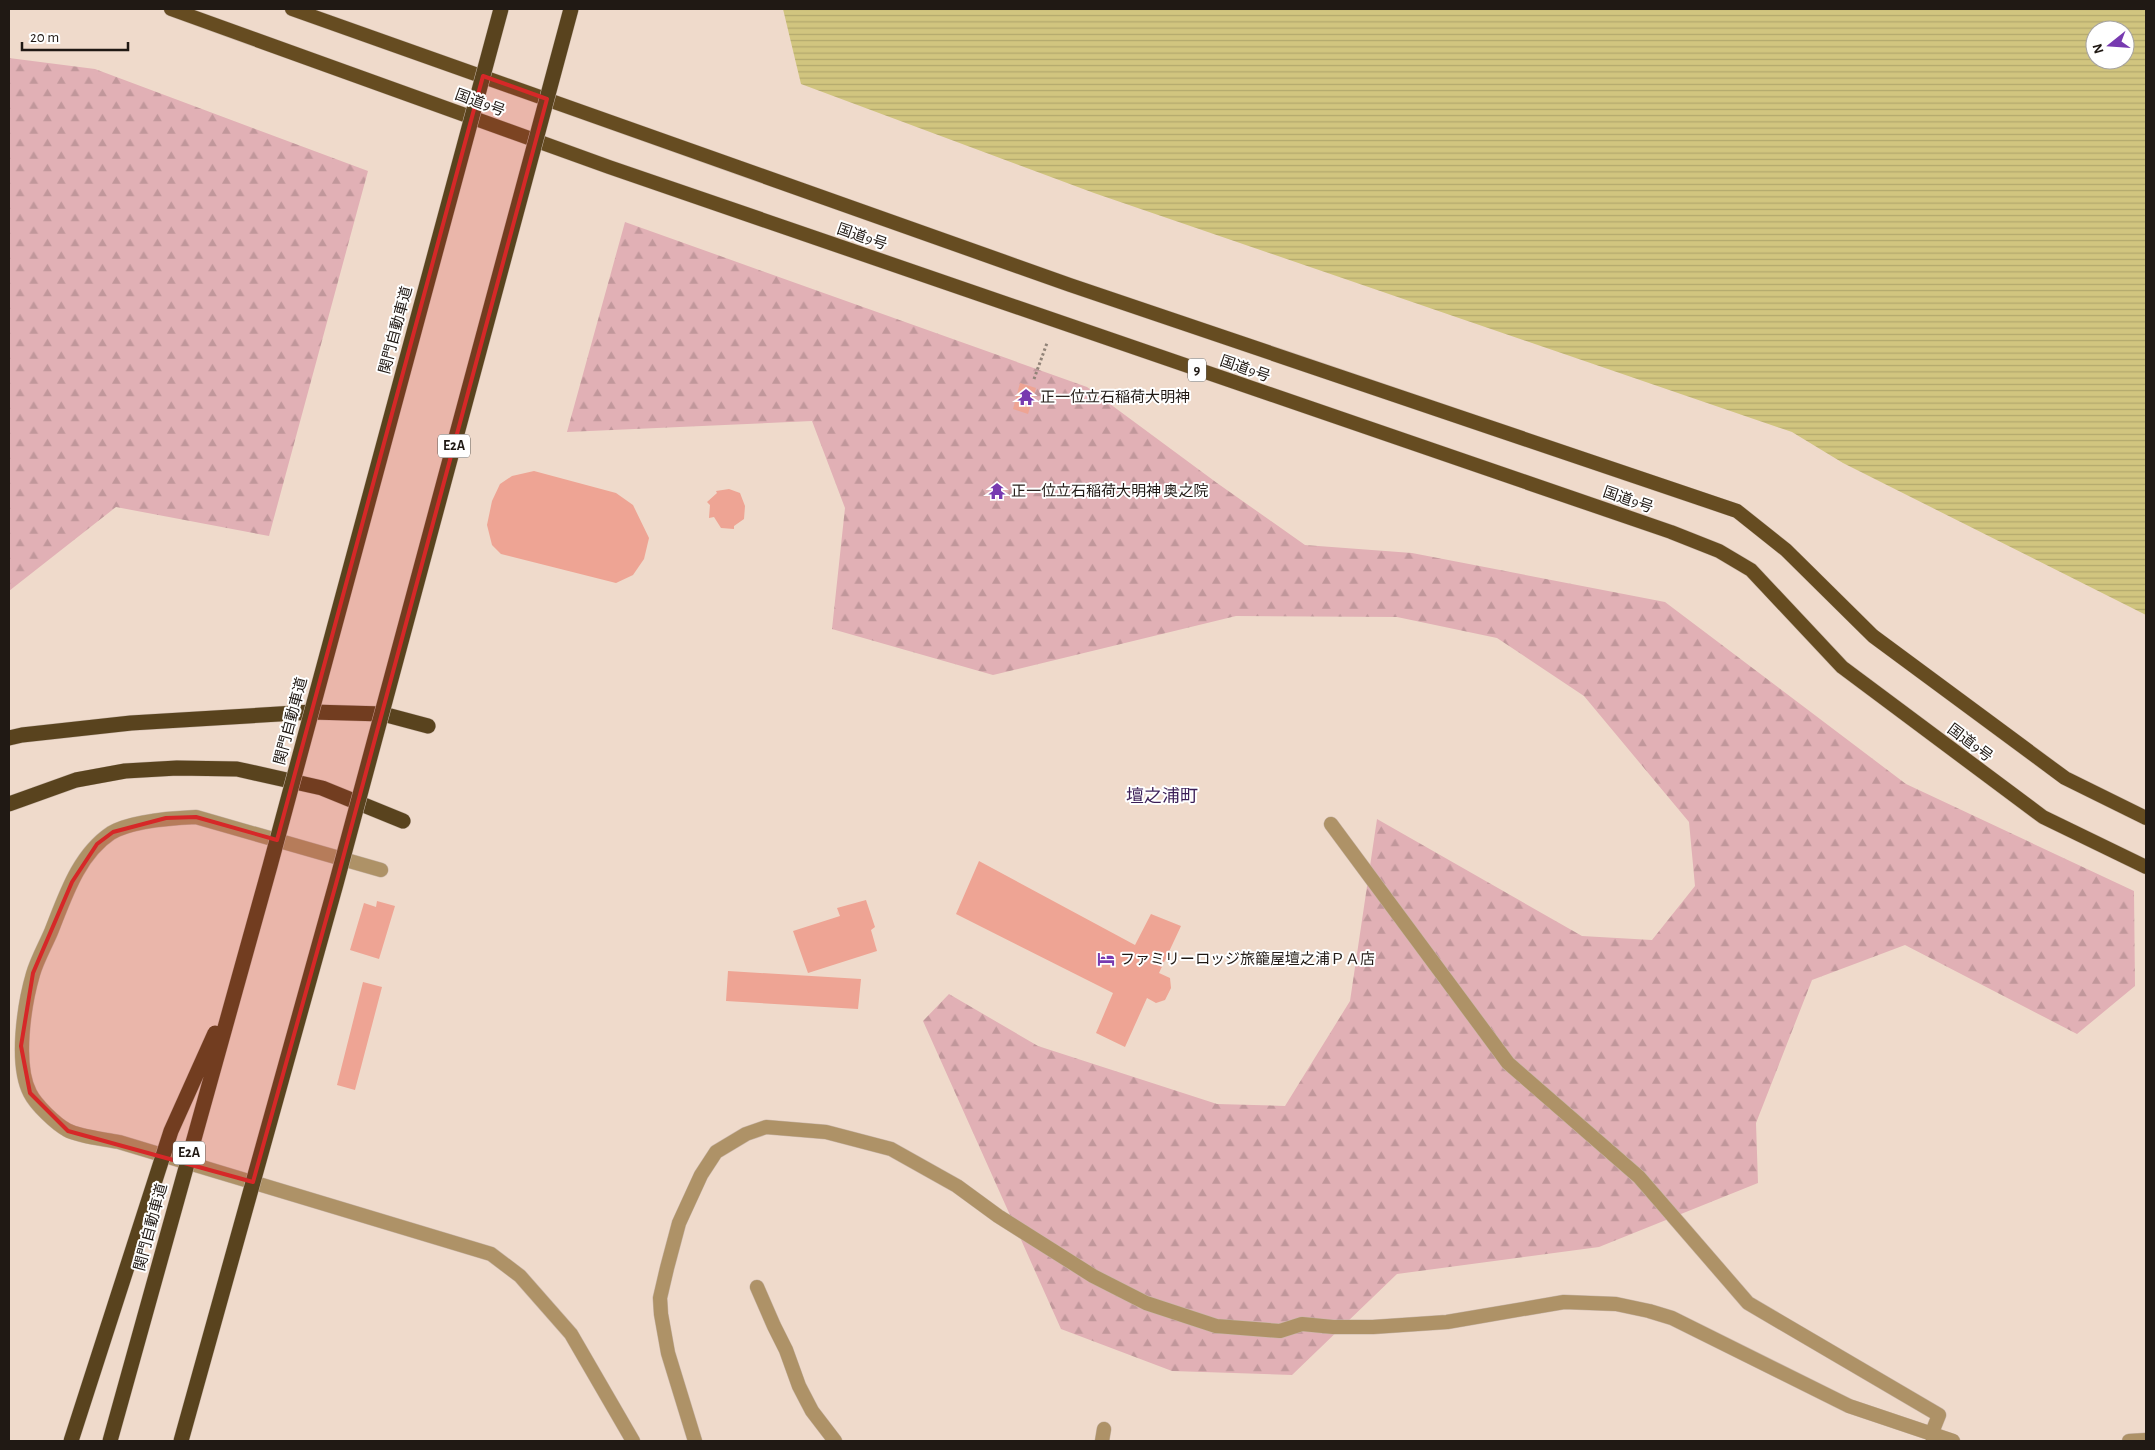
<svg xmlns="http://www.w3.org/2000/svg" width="2155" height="1450" viewBox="0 0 2155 1450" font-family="'Alegreya Sans','Noto Sans JP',sans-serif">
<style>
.forest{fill:url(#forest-firs)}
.water{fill:url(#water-rules);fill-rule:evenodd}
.building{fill:#eea494}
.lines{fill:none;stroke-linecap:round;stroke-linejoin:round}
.minor-casing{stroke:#cab7aa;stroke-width:15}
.trunk-casing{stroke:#cab7aa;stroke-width:15}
.motorway-casing{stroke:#cab7aa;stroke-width:16}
.path{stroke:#918378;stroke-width:3;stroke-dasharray:2.5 2.5;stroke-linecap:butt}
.minor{stroke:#ae9267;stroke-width:14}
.trunk{stroke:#664c21;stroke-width:14}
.motorway{stroke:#59431e;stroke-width:15}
.motorway-bridge-casing{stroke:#cab7aa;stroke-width:16;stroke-linecap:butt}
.motorway-bridge{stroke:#59431e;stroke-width:15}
.marked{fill:#d62828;fill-opacity:0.2;stroke:#d62828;stroke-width:4;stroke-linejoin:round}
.labels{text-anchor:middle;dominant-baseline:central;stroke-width:4;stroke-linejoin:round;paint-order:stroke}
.shield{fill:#fff;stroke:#635e5a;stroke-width:1}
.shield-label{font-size:14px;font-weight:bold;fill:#201914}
.street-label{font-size:15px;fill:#201914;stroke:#fff}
.poi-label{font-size:15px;fill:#201914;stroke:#fff;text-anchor:start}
.quarter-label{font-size:18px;fill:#3b1e57;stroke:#fff}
</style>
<defs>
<pattern id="forest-firs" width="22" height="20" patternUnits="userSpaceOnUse" patternTransform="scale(1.25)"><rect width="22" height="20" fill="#e1b0b5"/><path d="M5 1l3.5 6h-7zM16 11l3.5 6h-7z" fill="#c1979b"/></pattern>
<pattern id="water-rules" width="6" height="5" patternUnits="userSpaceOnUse" patternTransform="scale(1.25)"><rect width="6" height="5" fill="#d1c57f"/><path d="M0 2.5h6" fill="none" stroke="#b3a96d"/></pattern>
</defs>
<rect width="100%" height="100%" fill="#efdacb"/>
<path class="forest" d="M9 58 95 69 368 171 269 536 116 507 9 591Z
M625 222 1087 387 1217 483 1305 545 1412 553 1665 602 1906 784 2134 891 2135 986 2077 1034 1905 945 1812 980 1756 1123 1758 1183 1599 1247 1397 1274 1292 1375 1172 1371 1061 1329 923 1021 949 994 1038 1046 1217 1104 1285 1106 1350 1001 1377 819 1582 936 1652 940 1695 886 1689 822 1584 696 1497 638 1397 617 1236 616 993 675 832 629 845 508 812 421 567 432Z"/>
<path class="water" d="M783 9H2146V615L1843 463 1792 432 1094 193 801 84ZM2095 30H2125V60H2095Z"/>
<path class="building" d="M1020 383 1036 388 1028 414 1013 409Z
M534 471 616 493 633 505 649 538 644 559 633 575 616 583 501 554 492 545 487 525 492 501 500 484 512 476Z
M729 489 740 493 745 506 744 519 734 526V529L721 528 714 517 709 518 710 505 707 502 717 493 716 491Z
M979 861 1135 945 1151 914 1181 926 1159 973 1170 978 1171 988 1165 1000 1156 1003 1147 998 1125 1047 1096 1033 1113 993 956 914Z
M866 900 875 927 871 930 877 951 808 973 793 931 840 916 837 908Z
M377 901 395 906 379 959 350 950 364 903 376 907Z
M728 971 861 979 858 1009 726 1001Z
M363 982 382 987 355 1090 337 1085Z"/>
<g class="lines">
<g class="minor-casing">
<path id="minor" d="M1331 824 1508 1063 1639 1177 1748 1303 1939 1415 1931 1435
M381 870 196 817C173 818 131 821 111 833 78 855 65 897 51 932 45 946 37 960 33 974 24 1005 15 1064 30 1093 36 1105 56 1124 67 1130 80 1137 105 1139 119 1142L491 1254 520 1276 571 1334 633 1441
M757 1287 774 1326 786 1350 799 1386 812 1411 835 1441
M695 1441 668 1353 661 1314 660 1298 667 1268 679 1223 701 1175 716 1152 746 1134 766 1127 826 1132 891 1149 957 1186 998 1216 1093 1276 1146 1303 1216 1326 1280 1331 1302 1324 1333 1327H1373L1447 1322 1564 1302 1616 1304 1649 1311 1672 1318 1849 1406 1953 1441
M1102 1441 1104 1429
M2129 1441 2146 1440"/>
</g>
<g class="trunk-casing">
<path id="trunk" d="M171 9 609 167 1671 532 1719 551 1751 570 1842 667 2043 817 2146 867
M292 9 1070 285 1737 511 1786 550 1873 636 2065 778 2146 818"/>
</g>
<g class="motorway-casing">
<path id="motorway" d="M9 738 22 735 131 723 312 712 383 714 428 726
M9 804 76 780 125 771 177 768 237 769 322 788 403 821"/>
</g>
<path class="path" d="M1034 379 1047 343"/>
<use href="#minor" class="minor"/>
<use href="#trunk" class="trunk"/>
<use href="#motorway" class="motorway"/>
<g class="motorway-bridge-casing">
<path id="motorway-bridge" d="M71 1441 171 1131 215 1033
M110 1441 270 866 501 9
M181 1441 336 884 571 9"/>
</g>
<use href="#motorway-bridge" class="motorway-bridge"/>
</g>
<path class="marked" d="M483 76 547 99 336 884 253 1182 68 1131 30 1093 21 1046 33 973 72 882 97 844 113 832 166 818 196 817 277 840Z"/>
<defs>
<g id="temple-bare" transform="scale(1.35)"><path d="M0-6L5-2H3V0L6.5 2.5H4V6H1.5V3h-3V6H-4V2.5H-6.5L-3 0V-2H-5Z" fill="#773ab0" stroke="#fff" stroke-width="2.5" paint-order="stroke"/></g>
<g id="hotel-bare" transform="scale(1.35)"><path d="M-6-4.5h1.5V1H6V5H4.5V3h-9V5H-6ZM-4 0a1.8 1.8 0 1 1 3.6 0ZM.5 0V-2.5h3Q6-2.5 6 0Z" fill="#773ab0" stroke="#fff" stroke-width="2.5" paint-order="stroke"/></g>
</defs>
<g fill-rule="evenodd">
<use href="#temple-bare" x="1026" y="397"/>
<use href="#temple-bare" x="997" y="491"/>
<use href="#hotel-bare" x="1106" y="959"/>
</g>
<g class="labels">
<g class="shield">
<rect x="1188" y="358.5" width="18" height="23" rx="4"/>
<rect x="438" y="434.5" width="32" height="23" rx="4"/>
<rect x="173" y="1141.5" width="32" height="23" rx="4"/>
</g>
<g class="shield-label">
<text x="1197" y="370">9</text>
<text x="454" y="446">E2A</text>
<text x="189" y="1153">E2A</text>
</g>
<g class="street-label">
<text transform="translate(480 103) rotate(20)">国道9号</text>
<text transform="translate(862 237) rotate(19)">国道9号</text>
<text transform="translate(396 330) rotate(-75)">関門自動車道</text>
<text transform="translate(1245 369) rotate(19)">国道9号</text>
<text transform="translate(1628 500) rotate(19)">国道9号</text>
<text transform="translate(291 721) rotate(-75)">関門自動車道</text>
<text transform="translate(1970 743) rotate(37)">国道9号</text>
<text transform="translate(151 1227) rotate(-75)">関門自動車道</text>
</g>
<g class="poi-label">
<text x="1040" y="397">正一位立石稲荷大明神</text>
<text x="1011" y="491">正一位立石稲荷大明神 奥之院</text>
<text x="1120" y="959">ファミリーロッジ旅籠屋壇之浦ＰＡ店</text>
</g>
<g class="quarter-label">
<text x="1162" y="797">壇之浦町</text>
</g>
</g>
<rect width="2155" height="1450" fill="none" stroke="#201914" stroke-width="20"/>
<g transform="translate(2110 45) rotate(253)"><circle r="24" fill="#ffffff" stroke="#a6a3a1"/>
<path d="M0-4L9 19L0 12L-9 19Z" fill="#773ab0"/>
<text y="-8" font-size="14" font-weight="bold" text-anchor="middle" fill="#201914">N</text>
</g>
<path d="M22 42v8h106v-8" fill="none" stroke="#201914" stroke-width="2.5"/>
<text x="30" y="42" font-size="15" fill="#201914" stroke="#ffffff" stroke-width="4" paint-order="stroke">20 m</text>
</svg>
